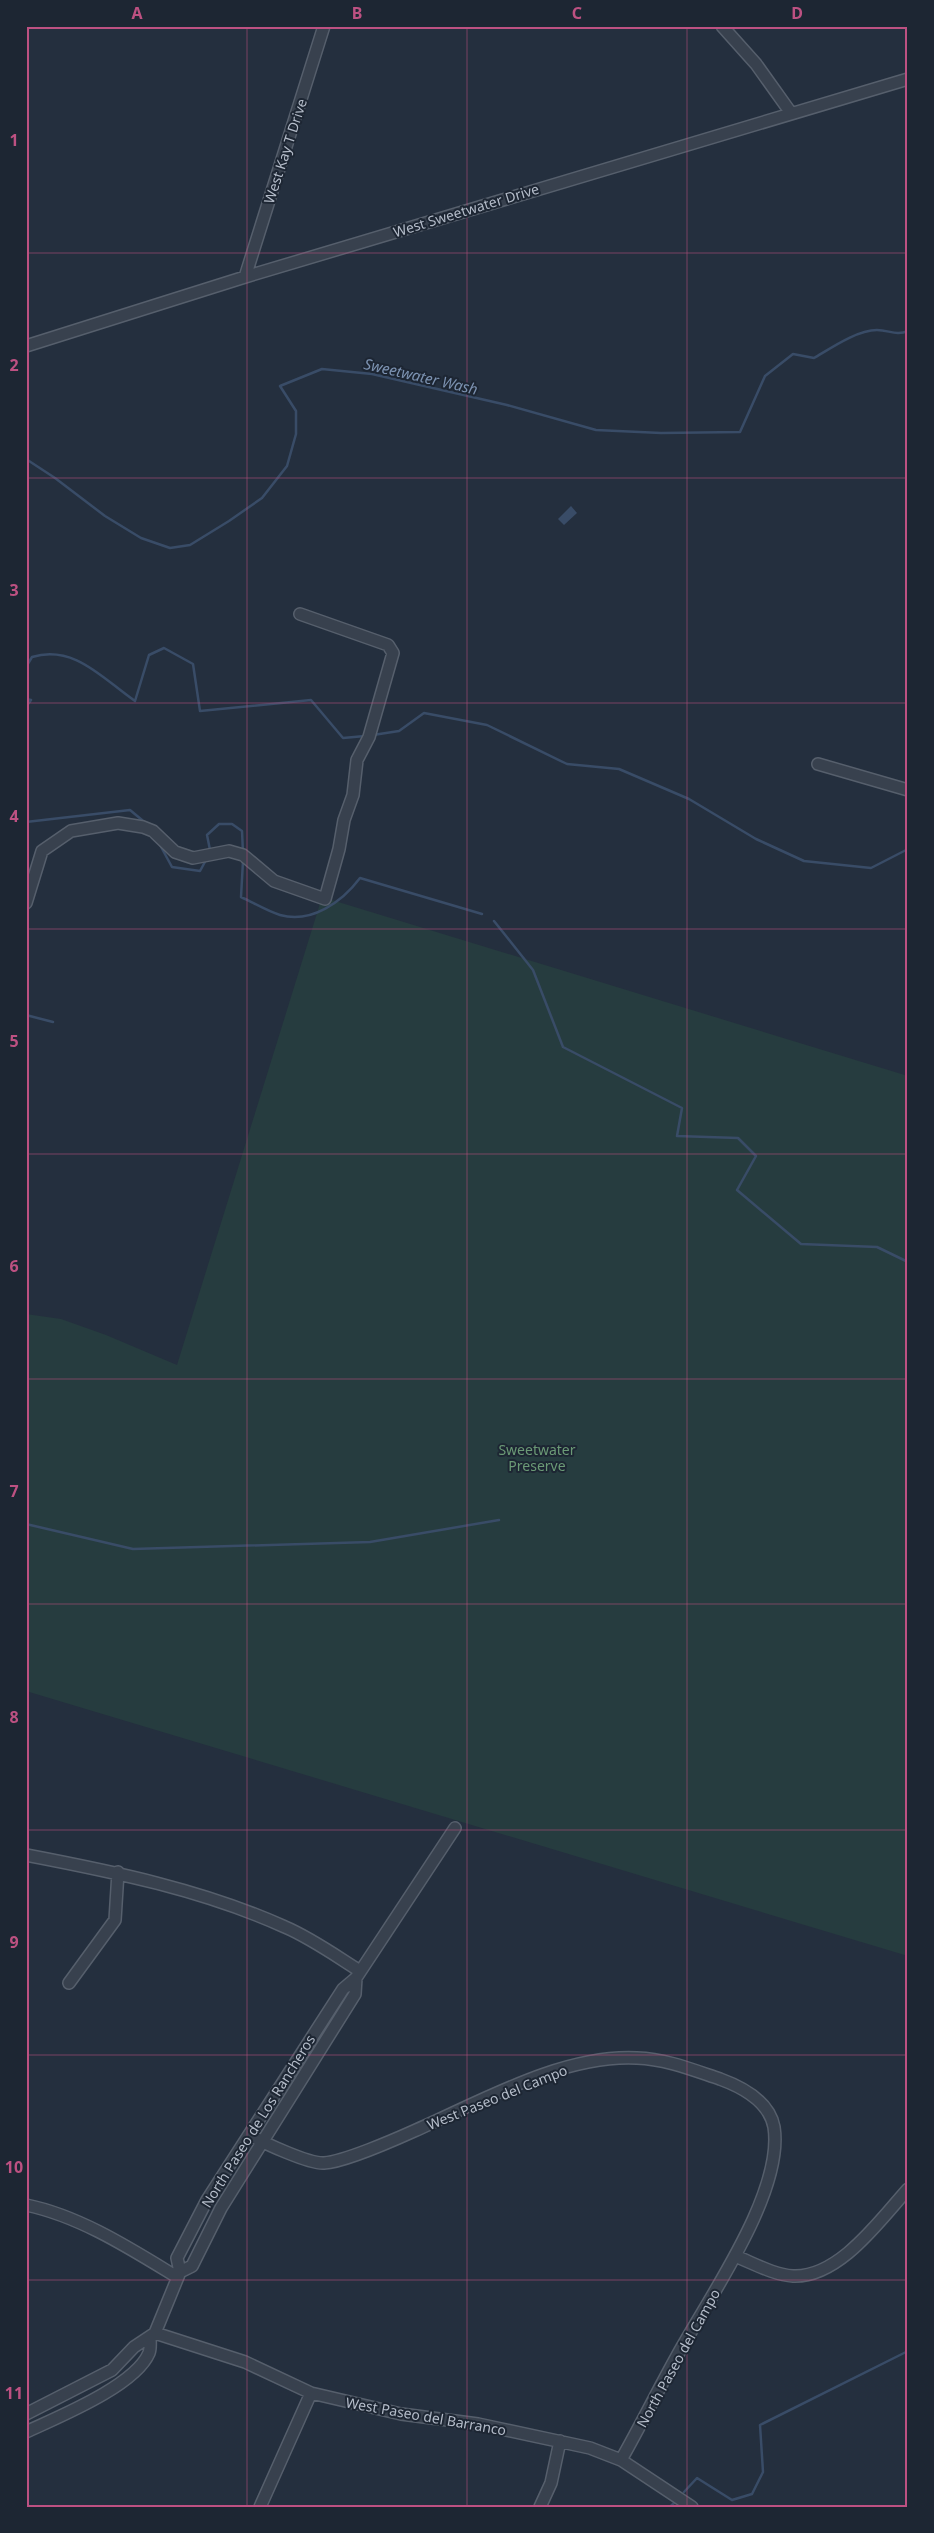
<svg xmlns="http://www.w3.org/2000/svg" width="934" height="2533" viewBox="0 0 934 2533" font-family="'Noto Sans',sans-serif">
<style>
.green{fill:#263c3f}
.water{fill:#394c67}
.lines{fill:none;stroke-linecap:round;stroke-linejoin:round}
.stream{stroke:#394c67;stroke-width:2.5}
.minor-casing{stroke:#565f6c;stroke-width:14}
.minor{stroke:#38414e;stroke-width:11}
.grid{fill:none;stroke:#bd5182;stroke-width:1;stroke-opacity:0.55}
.labels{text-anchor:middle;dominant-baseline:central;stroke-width:4;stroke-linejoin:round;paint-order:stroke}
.street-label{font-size:14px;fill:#b4bcc9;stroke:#1d2633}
.park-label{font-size:14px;fill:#6b9a76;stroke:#1d2633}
.water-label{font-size:15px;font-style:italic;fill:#7c92b1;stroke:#1d2633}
.neatline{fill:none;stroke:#bd5182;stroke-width:2}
.grid-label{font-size:16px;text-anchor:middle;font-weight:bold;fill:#bd5182}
</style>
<rect width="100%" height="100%" fill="#242f3e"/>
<path class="green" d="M322 897 908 1076V1956L26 1691V1314L61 1319 106 1335 177 1365Z"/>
<path class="water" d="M571 506 577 513 564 525 558 519Z"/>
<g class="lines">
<path class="stream" d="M26 459 55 478 105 516 141 538 170 548 190 545 229 521 262 498 287 466 296 434V411L280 386 322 369 372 374 507 405 596 430 661 433 740 432 765 376 793 354 814 358C831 348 857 330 877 330 889 330 896 336 908 331
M26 667 32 657C74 644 103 679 135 701L149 655 164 648 193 664 200 711 311 700 343 738 365 736
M26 699 31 700 26 707
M373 735 399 731 424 713 487 725 567 764 619 769 689 799 756 839 804 861 871 868 908 849
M26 822 130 810 148 825
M160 845 172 867 200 871 206 860
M210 850 207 835 219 824H232L242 831 243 853
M243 861 241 897C254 903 267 911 280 915 311 924 342 902 360 878L482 914
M494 921 533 970 563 1047 682 1108 677 1136 738 1138 756 1156 737 1190 801 1244 877 1247 908 1262
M26 1015 53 1022
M26 1524 133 1549 370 1542 499 1520
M684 2492 697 2478 732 2500 752 2494 763 2472 760 2425 908 2351
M670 2507 674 2503"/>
<g class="minor-casing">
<path id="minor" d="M722 26 756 64 791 113
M245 277 324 26
M26 346 245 277 908 79
M818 764 908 790
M26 903 42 851 71 831 118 823 143 827 153 831 175 852 193 858 229 851 243 855 274 881 325 899 339 849 344 820 353 795 357 760 369 737 393 653 388 645 300 614
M26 1855C115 1872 203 1890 285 1927 311 1938 336 1956 360 1971
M69 1983 115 1920 118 1872
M250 2135C264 2143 309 2164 324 2163 343 2162 394 2140 414 2131 480 2102 563 2054 637 2058 666 2059 693 2070 720 2079 742 2087 769 2101 774 2127 784 2190 713 2292 682 2347 661 2384 642 2423 621 2460
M26 2205C80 2216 131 2249 177 2277
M735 2256C753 2263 774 2275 793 2276 839 2278 880 2220 908 2189
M180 2272 177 2258 207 2200 343 1989 356 1978 455 1828
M155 2333 245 2362 311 2393 401 2414 478 2424 590 2448 621 2460 692 2507
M26 2414 112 2370 134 2347 155 2333 180 2272 192 2266 221 2208 355 1994 356 1978
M26 2432C58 2417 135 2386 149 2353 151 2348 150 2342 150 2337
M260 2507 311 2393
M540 2507 551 2483 560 2441"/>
</g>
<use href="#minor" class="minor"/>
</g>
<path class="grid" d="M247 26V2507M467 26V2507M687 26V2507M26 253H908M26 478H908M26 703H908M26 929H908M26 1154H908M26 1379H908M26 1604H908M26 1830H908M26 2055H908M26 2280H908"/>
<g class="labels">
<g class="street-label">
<text transform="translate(285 151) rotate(-72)">West Kay T Drive</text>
<text transform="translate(466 210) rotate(-17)">West Sweetwater Drive</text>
<text transform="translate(497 2097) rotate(-22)">West Paseo del Campo</text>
<text transform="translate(258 2121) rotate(-58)">North Paseo de Los Rancheros</text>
<text transform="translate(678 2358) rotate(-61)">North Paseo del Campo</text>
<text transform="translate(426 2416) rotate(10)">West Paseo del Barranco</text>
</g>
<g class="park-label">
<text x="537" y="1449">Sweetwater<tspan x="537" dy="16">Preserve</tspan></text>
</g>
<g class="water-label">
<text transform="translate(421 376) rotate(13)">Sweetwater Wash</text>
</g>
</g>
<rect width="934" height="2533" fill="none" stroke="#1d2633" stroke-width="55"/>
<rect x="28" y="28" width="878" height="2478" class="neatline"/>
<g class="grid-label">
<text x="137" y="19">A</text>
<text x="357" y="19">B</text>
<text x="577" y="19">C</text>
<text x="797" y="19">D</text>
<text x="14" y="146">1</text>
<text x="14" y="371">2</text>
<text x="14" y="596">3</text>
<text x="14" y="822">4</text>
<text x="14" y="1047">5</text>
<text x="14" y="1272">6</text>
<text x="14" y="1497">7</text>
<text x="14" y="1723">8</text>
<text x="14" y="1948">9</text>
<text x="14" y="2173">10</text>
<text x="14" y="2399">11</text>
</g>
</svg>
